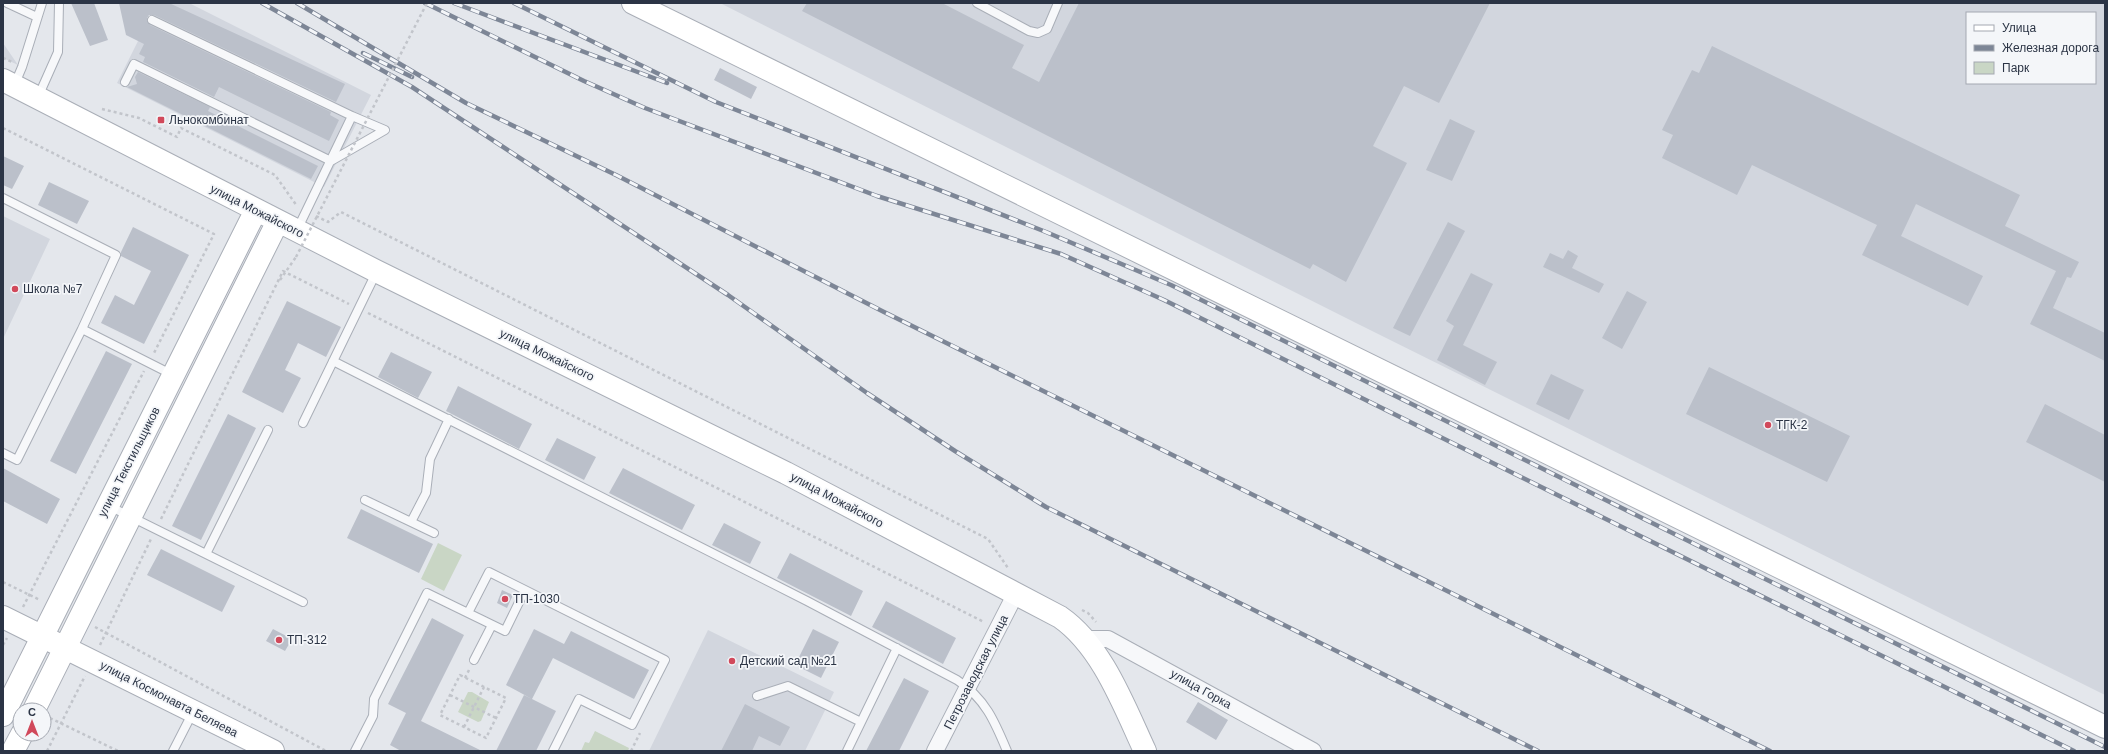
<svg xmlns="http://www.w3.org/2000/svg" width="2108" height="754" viewBox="0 0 2108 754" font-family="Arial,sans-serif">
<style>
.built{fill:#d2d6de;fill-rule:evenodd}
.green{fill:#c9d6c5}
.building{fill:#bbc0ca}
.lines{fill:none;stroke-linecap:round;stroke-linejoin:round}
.lane-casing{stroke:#a9aeb7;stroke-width:10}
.street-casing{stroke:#a9aeb7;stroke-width:18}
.secondary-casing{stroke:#a9aeb7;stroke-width:24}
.path{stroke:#c2c5cb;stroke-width:2.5;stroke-dasharray:3 3;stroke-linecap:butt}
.lane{stroke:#f7f8fa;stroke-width:8}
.street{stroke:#f7f8fa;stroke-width:16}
.secondary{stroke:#fff;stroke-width:22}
.rail-casing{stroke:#7d8696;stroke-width:4.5}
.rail{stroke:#f4f6f9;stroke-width:3;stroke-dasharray:9;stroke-linecap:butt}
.path-bridge{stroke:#c2c5cb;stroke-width:2.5;stroke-dasharray:3 3;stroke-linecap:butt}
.poi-dot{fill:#d1495b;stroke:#f4f6f9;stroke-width:1.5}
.labels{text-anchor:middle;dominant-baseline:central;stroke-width:3.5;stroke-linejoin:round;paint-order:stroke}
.poi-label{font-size:12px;fill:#2b3445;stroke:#f4f6f9;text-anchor:start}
.street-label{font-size:12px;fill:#2b3445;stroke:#f4f6f9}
</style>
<rect width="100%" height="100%" fill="#e4e7ec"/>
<path class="built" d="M157 3H189L371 95 324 187 117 83Z
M720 3H2105V695L1358 324ZM1967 13H2095V83H1967Z
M3 43 18 65 3 58Z
M3 216 50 239 3 339Z
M708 630 834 692 805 751H649Z"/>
<path class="green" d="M438 543 462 555 444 591 421 579Z
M468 692H472L489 702 481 721 478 722 458 712Z
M595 731 629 748 628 751H581L585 742 589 743Z"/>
<path class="building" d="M71 3H94L108 40 90 46Z
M119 3H169L345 84 336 102 154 15H149L147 18 150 25 331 112 330 115 339 120 329 141 219 87 214 97 143 62 145 57 139 54 144 44 126 35Z
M807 3H942L1024 45 1012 68 1039 82 1079 3H1490L1439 103 1404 86 1373 146 1407 163 1346 282 1313 264 1310 269 802 11Z
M1712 46 2020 195 2005 226 2079 262 2071 278 2067 277 2053 308 2105 333V361L2030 324 2056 271 1916 204 1901 236 1983 276 1968 306 1862 255 1877 225 1752 165 1737 195 1662 158 1673 135 1662 130 1692 70 1699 73Z
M720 68 757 87 751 99 714 80Z
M138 72 210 107 208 111 318 166 311 179 127 87 137 84 135 77Z
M1450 119 1475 131 1452 181 1426 170Z
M3 156 24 166 12 189 3 185Z
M49 182 89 201 77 224 38 205Z
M1448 222 1465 231 1410 336 1393 328Z
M133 227 189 255 144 344 101 323 115 295 134 305 151 271 121 256V252Z
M1568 250 1578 256 1572 268 1604 284 1599 293 1543 267 1550 253 1563 259Z
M1471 273 1493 284 1463 345 1497 362 1485 385 1437 360 1454 326 1446 321Z
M1627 291 1647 302 1622 349 1602 338Z
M287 301 341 327 326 357 298 343 285 370 301 378 283 413 242 392Z
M106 351 132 364 76 474 50 461Z
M391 352 432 372 418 398 378 377Z
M1709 367 1850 436 1827 482 1686 414Z
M1551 374 1584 390 1569 420 1536 404Z
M458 386 532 424 519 449 446 411Z
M2045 404 2105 435V482L2026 442Z
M228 414 256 428 201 540 172 526Z
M557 438 596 457 584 480 545 460Z
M3 468 60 499 47 524 3 501Z
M623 468 695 505 682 530 609 493Z
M361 509 433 544 419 573 347 538Z
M724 523 761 542 750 564 712 545Z
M161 549 235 586 222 612 147 575Z
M790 553 863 591 851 616 777 578Z
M502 590 513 595 507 608 497 603Z
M886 601 956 638 943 664 872 627Z
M432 618 464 635 421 721 482 751H401L390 745 406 713 388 704Z
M273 629 292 639 285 651 266 641Z
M534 629 564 644 571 631 649 670 634 699 553 658 532 699 506 685Z
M813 629 839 642 821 678 795 665Z
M904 678 929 691 899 751H866Z
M524 695 556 711 536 751H496Z
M1198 702 1228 720 1216 740 1186 722Z
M745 704 790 727 780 746 759 736 752 751H721Z"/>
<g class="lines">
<g class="lane-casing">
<path id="lane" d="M7 3 37 17
M977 3 1029 31 1038 33 1047 29 1058 3
M152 20 352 116 297 230
M125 82 134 64 331 161 385 130 352 116
M14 86 22 67 42 3
M38 97 58 52 59 3
M3 198 116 255 82 329 173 375
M333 361 807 601 957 680C985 698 995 722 1007 751
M303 423 376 273
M3 453 17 460 82 329
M365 500 411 522
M109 506 206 554 268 430
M434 533 411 522 426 493 430 459 449 419
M206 554 303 602
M468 613 505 631 525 590
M474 660 492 625
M757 696 788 686 861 722
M173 751 193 712
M355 751 373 716 374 699 427 593 468 613 489 572 665 660 632 725 579 699 553 751
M847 751 897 648"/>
</g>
<g class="street-casing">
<path id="street" d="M1085 639H1108L1313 751
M935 751 1016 593"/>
</g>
<g class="secondary-casing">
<path id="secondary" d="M633 3 2105 727
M3 80 376 271 786 473 1060 617C1102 646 1124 706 1145 751
M3 617 273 751
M34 710 278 221
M3 715 256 210
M13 751 22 734"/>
</g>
<path class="path" d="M3 58 12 62
M102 109 139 118 177 137 181 128 275 175 297 206
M3 128 214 234 154 353
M316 216 328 222 341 212 988 539 1008 568
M280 280 296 257
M368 313 984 622
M161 519 283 271 349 304
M3 582 40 600
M23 607 144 371
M1082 610 1088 613 1096 622
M95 627 326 751
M3 645 7 638
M100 645 151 539
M460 675 506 698 486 738 440 715Z
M465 678 469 670
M450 695 496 718
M50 718 118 751
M464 727 484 687
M47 751 85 676
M631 751 640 733"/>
<use href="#lane" class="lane"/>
<use href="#street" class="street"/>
<use href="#secondary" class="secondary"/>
<g class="rail-casing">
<path id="rail" d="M262 3 412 87 728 295 867 393 955 451 1046 507 1538 751
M297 3 466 103 616 175 884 312 1770 751
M425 3 584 81 645 108 877 196 1061 254 1164 300 2074 751
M454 3 667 83
M514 3 716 102 1046 232 1171 285 2105 747
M363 53 412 77"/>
</g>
<use href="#rail" class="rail"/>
<path class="path-bridge" d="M296 257 427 3"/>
</g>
<g class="poi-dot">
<rect x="157" y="116" width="8" height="8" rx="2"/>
<circle cx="15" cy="289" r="4"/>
<circle cx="1768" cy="425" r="4"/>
<circle cx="505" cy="599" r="4"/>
<circle cx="279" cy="640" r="4"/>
<circle cx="732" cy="661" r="4"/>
</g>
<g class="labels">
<g class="poi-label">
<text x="169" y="120">Льнокомбинат</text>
<text x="23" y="289">Школа №7</text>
<text x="1776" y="425">ТГК-2</text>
<text x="513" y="599">ТП-1030</text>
<text x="287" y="640">ТП-312</text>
<text x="740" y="661">Детский сад №21</text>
</g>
<g class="street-label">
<text transform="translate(257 211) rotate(27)">улица Можайского</text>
<text transform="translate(547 355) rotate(26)">улица Можайского</text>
<text transform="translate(129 462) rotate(-63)">улица Текстильщиков</text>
<text transform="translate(837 500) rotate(28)">улица Можайского</text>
<text transform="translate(976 672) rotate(-63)">Петрозаводская улица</text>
<text transform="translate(1201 689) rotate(29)">улица Горка</text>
<text transform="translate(169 699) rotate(27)">улица Космонавта Беляева</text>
</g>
</g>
<rect width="2108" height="754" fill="none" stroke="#2b3445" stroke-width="8"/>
<rect x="1966" y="12" width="130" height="72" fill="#f4f6f9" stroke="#a4a8b1"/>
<rect x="1974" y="25" width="20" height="6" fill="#ffffff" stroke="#a4a8b1"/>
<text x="2002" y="32" font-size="12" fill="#2b3445">Улица</text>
<rect x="1974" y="45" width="20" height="6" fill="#7d8696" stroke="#a4a8b1"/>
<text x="2002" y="52" font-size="12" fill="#2b3445">Железная дорога</text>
<rect x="1974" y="62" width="20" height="12" fill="#c9d6c5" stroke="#a4a8b1"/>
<text x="2002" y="72" font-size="12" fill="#2b3445">Парк</text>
<g transform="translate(32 722)"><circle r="19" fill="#f4f6f9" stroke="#a4a8b1"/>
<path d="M0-3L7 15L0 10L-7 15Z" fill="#d1495b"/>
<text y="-6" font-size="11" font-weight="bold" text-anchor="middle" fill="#2b3445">С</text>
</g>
</svg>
